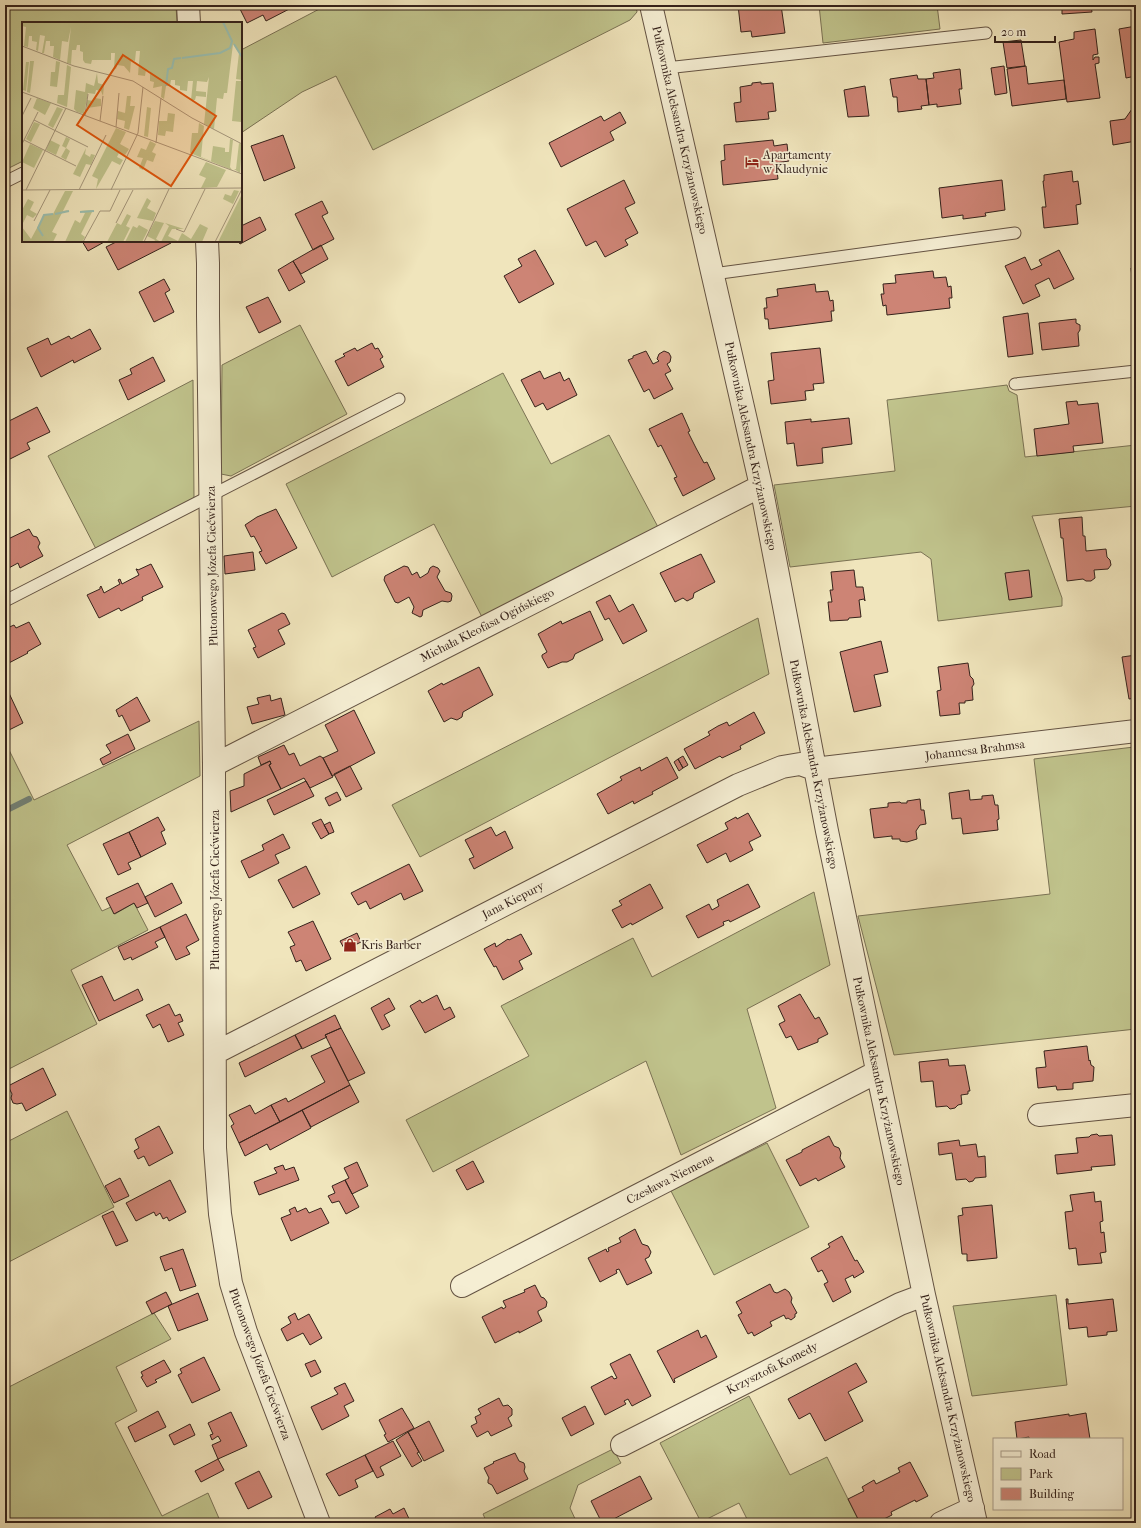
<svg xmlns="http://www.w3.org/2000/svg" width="1141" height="1528" viewBox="0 0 1141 1528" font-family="'IM FELL French Canon',serif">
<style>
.green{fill:#c0c38c;stroke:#7a7254}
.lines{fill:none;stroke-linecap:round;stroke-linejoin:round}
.stream{stroke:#728075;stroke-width:6}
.building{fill:#cd8475;stroke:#35221b}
.service-casing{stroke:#645343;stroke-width:13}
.minor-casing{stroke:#645343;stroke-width:24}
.service{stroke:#f5eed3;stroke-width:11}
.minor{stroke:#f5eed3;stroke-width:22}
.labels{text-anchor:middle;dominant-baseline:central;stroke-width:3.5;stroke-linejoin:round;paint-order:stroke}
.street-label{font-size:12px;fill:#35221b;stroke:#f5eed3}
.poi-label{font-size:12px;fill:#35221b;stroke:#f5eed3;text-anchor:start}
.inset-river{fill:none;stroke:#9abfb1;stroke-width:2}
.inset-road{fill:none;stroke:#a5977c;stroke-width:1}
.view{fill:#df560d;fill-opacity:0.15;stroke:#df560d;stroke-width:2}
.inset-edge{fill:none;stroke:#35221b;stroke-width:2}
</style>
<rect width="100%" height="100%" fill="#f0e5bc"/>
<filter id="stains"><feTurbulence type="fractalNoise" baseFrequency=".005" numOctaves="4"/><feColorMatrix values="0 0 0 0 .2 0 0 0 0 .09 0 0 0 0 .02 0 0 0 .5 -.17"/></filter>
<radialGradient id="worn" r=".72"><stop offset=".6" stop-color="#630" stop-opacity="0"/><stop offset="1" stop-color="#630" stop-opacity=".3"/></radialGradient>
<path class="green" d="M9 5H176L177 23H23V161L5 170V7Z
M327 5H636L637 12 630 20 373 150 336 76 302 92 241 133V50Z
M819 5H937L940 29 823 43Z
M300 325 347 414 231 476 221 474 222 365Z
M503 373 551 464 609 435 658 527 482 617 434 524 332 577 286 484Z
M193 380 194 498 96 549 48 456Z
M1007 385 1009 391 1017 395 1025 457 1136 445V506L1032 516 1062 598V606L938 621 931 559 921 552 790 567 774 485 895 471 887 400Z
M758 618 769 674 420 857 392 805Z
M199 721 200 776 67 845 102 911 111 907 115 914 134 903 148 930 71 970 97 1024 5 1071V746H7L34 800Z
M1134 747 1136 762V1029L894 1055 858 916 1050 894 1034 759Z
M814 892 830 965 747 1009 776 1108 681 1155 646 1061 433 1172 406 1120 529 1056 501 1006 633 938 652 977Z
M67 1111 114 1207 5 1264V1143Z
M767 1143 809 1227 714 1275 671 1191Z
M1056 1295 1067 1385 972 1396 953 1306Z
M154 1313 171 1339 116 1367 137 1411 115 1423 162 1516 208 1493 221 1523H5V1389Z
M749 1396 790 1475 827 1457 860 1523H749L739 1503 701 1522 660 1443Z
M613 1449 621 1463 578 1485 570 1508 577 1523H487L483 1514Z"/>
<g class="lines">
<path class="stream" d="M5 811 29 799"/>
</g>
<path class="building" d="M238 5H297L266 21 263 15 247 23Z
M738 5H757V7L781 5 785 33 752 37 751 31 741 32Z
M1062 5H1091L1092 12 1062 14Z
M1136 26V76L1126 78 1119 29Z
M1095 29 1098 54 1093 55V60L1095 57H1099V63L1095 64 1100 98 1067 102 1059 42 1074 39V32Z
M1021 40 1025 66 1007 68 1003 42Z
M1004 66 1007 93 995 95 991 68Z
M1026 66 1028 84 1064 80 1066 99 1012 106 1007 69Z
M960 69 962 89H959L961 104 937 107V104L929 105 926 79 934 78 933 73Z
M917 75 918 79H926L929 105 921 106 922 109 898 112 897 97H893L890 79Z
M761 82V84L773 83 776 111 768 112 769 119 736 122 734 103 741 102 740 87 752 85V83Z
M865 86 869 116 848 117 844 90Z
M1136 108V141L1113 145 1110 121 1125 119 1132 109Z
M620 112 626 123 610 132 614 140 561 167 549 143 601 116 604 121Z
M283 135 295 168 264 181 251 146Z
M773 140 774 146 787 144 789 161 776 163 778 179 723 185 721 161 725 160 724 145Z
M1072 171 1073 182 1078 181 1081 204 1076 205 1078 224 1044 228 1042 207H1046L1043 181H1044V175Z
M624 180 635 203 625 208 638 233 625 240 628 245 605 257 596 241 586 246 567 209Z
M1002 180 1005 210 985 213 986 216 963 219V215L942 218 939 188Z
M322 201 328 213 322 216 334 239 313 250 295 214Z
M260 217 266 230 240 244 238 241H241V226Z
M82 241H106L88 251Z
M118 241H170L171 243 118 270 106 247Z
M321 245 328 259 301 274 293 261Z
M535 250 554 284 519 303 504 276 522 266 518 259Z
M1059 250 1074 279 1054 289 1049 278 1035 285 1040 296 1023 304 1005 266 1025 257 1031 270 1042 265 1039 260Z
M293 261 305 282 289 291 278 270Z
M1136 267V297L1134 298 1131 268Z
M933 271 934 278 946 277 948 287 951 286 952 298H949L950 308 887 315 886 305 883 306 881 294H884L883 284 896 283 895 275Z
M164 279 170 290 165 293 174 312 154 322 139 292Z
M815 284 816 292 828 291 830 301 833 300 834 311H831L832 321 769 329 768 319H765L764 308H767L766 298 778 296 777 289Z
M268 297 281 322 259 333 246 307Z
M1028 313 1033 354 1008 357 1003 317Z
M1076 319V323L1080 325V330L1078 333 1079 346 1042 350 1039 323Z
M90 329 101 349 74 363 73 360 41 377 27 348 48 338 51 345 69 336 71 339Z
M372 343 375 349 378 348 383 357 380 359 384 367 348 386 335 361 345 356 343 354 355 348 357 351Z
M820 348 824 383 813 384 814 390 805 391 806 400 771 404 768 381 774 380 771 353Z
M646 351 653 364 659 361 657 359 659 354 664 351 669 353 671 357 670 362 667 364 671 371 665 374 673 389 654 399 649 389 644 392 628 360 633 358V356Z
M153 357 165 381 128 400 119 380 132 374 130 369Z
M540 371 544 379 560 372 564 381 569 378 577 395 547 410 543 403 535 407 521 380Z
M1077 401 1078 405 1098 403 1103 443 1073 446 1074 452 1037 456 1034 429 1069 424 1066 402Z
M37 407 50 432 27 443 30 449 8 460 5 453V423Z
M682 413 690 431 688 432 696 448 704 463 707 462 715 479 683 496 674 478 677 477 661 445 658 447 649 429Z
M849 418 852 444 822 448 823 463 797 466 794 443 787 444 785 422 811 419V422Z
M276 509 297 548 266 564 259 552 262 551 254 536 251 537 245 525 257 517Z
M1082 517 1083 536H1085L1086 551 1106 549 1107 557 1110 560 1111 565 1108 569 1094 570 1095 578 1091 581H1086L1083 579 1067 581 1063 538H1061L1059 519Z
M29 529 33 536 37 537 40 543 38 547 43 556 20 568 18 563 5 570V546L8 545 6 540Z
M253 552 255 570 225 574 224 556Z
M701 554 715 582 694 593 693 598 687 601 683 598 675 602 660 573Z
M151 564 163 587 142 597 143 600 121 611 119 608 99 618 87 595 100 589V587L101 586 104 593 120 584 118 580 120 579 122 584 139 575 136 569H137L138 570Z
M404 566 408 567 412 575 417 572 420 578 428 573 430 568 433 566 438 568 440 571 437 577 445 591 451 593 452 596 451 601 448 602 442 601 423 610 422 616 420 617 412 613 414 607 409 597 398 603 395 602 384 580 385 576Z
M854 570 856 587H863L865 601 864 599 859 600 861 617 849 618 848 620 830 621 828 602H832L830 590H833L831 572Z
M1029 570 1032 597 1009 600 1005 573Z
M610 595 619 612 633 604 647 631 623 644 609 618 605 620 596 602Z
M590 611 603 640 575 654 573 659 567 662H562L548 668 542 657V655L547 652 538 634 561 621 562 624Z
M282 613 285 614 290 624 278 630 285 644 258 658 253 648 256 647 248 630Z
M29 622 41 644 27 652 28 653 5 665V629L14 625 16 628Z
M881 641 888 672 874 675 881 706 854 712 840 652Z
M1136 655V698L1129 699 1122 657Z
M968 663 970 676 973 679 974 684 972 687 973 700 965 701V703H959L960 714 940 716 937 691 941 690 938 667Z
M479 667 493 695 463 712 462 717 457 720 451 718 444 722 428 691 442 683 443 685Z
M8 691 23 723 5 732V692Z
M270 695 271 701 281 698 285 715 252 724 247 707 259 704 257 698Z
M137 697 150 721 130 731 122 715 119 717 116 710Z
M354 710 375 753 332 776 323 758 338 751 325 725Z
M754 712 765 733 740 746 741 749 722 758 720 756 695 769 684 749 710 735 708 732 718 726 727 722 729 726Z
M128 734 135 749 103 765 100 759 111 753 106 745Z
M284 745 289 755 294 753 300 766 320 756 323 758 333 777 310 788 304 778 281 789 269 765 271 764 270 761 261 765 258 757Z
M683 756 688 765 683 768 678 759Z
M667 757 678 778 652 792 653 794 643 799 634 804 633 801 608 814 597 794 622 780 620 777 640 767 641 771Z
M678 759 683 768 679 771 674 762Z
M270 761 271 764 269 765 281 789 231 812 230 791 244 786V774Z
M350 766 362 789 346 797 334 774Z
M306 781 314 796 274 815 267 800Z
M969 790 970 800 982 799V796L993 795 995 805H998L999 819 997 820 998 830 963 834 961 818 952 819 949 793Z
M337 792 341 800 329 806 325 798Z
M920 799 921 810H924L926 824 920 825 916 831 917 839 907 842 900 841V839H892V836L874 838 870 809 888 807V803L900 802 901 803H907V801Z
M748 813 761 836 749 842 753 850 730 862 726 853 707 863 697 845 728 829 725 823 736 817 737 819Z
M158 817 165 830 161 832 166 844 141 857 129 832Z
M321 819 329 834 321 839 312 823Z
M330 822 334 832 329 834 324 825Z
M491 827 496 836 505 831 513 848 474 869 469 859 474 857 465 840Z
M129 832 141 857 128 863 131 869 118 875 103 844Z
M283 834 290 848 275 855 279 863 249 878 241 861 264 850 262 845Z
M409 864 423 891 404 900 401 893 370 909 366 901 358 905 351 893Z
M306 866 320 894 293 908 278 880Z
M138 883 148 903 137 908 134 903 114 914 106 898Z
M172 883 182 903 155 917 145 897Z
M650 884 663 908 632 925 631 923 622 928 612 910 622 905 619 901Z
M748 884 760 907 730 922 729 920 723 922 724 925 698 938 686 916 709 904 712 910 719 906 717 900Z
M186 914 199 940 186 947 190 954 176 960 160 927Z
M313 921 331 959 306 971 301 960 296 962 290 947 295 945 288 932Z
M160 927 165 937 155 942 158 947 132 960 131 957 124 960 118 947Z
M357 933 361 942 345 950 340 941Z
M521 934 532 954 519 961 523 969 503 980 496 966 494 967 484 949 495 943 496 947 508 939 509 940Z
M102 976 114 1001 138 989 143 1000 99 1021 82 985Z
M800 994 815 1019 819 1017 828 1034 818 1039V1042L798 1050 791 1036 786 1038 779 1024 785 1021 778 1006Z
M437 995 444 1010 450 1007 455 1017 425 1033 410 1006 420 1000 422 1003Z
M389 998 395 1009 384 1015 390 1026 382 1030 371 1008Z
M169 1004 175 1016 180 1014 183 1021 178 1023 184 1035 168 1042 160 1024 153 1028 146 1015Z
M335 1015 341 1028 325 1035 327 1037 302 1049 295 1035Z
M341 1028 365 1073 348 1081 325 1035Z
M295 1035 302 1048 245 1077 239 1063Z
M1087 1046 1089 1061 1090 1060 1091 1065 1094 1067 1093 1081 1073 1083V1089L1057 1090 1056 1086 1038 1088 1036 1068 1046 1067 1044 1051Z
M331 1047 350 1085 280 1122 271 1105 286 1098 288 1102 325 1082 311 1056Z
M948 1059 949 1066 965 1065 970 1091H968V1094L961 1095 962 1104 958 1105 955 1108 950 1109 947 1106 936 1107 933 1081 921 1082 919 1062Z
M43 1068 56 1095 26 1111 22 1103 17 1104 13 1103 11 1098 12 1094 8 1086Z
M350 1085 359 1102 311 1127 302 1110Z
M250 1105 255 1114 271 1105 280 1122 239 1143 231 1126 234 1124 229 1115Z
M302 1110 311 1128 270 1150 267 1144 245 1156 239 1143Z
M159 1126 173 1153 149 1166 144 1156 138 1159 134 1151 139 1148 135 1139Z
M1097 1134 1099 1136 1112 1135 1115 1165 1091 1167 1092 1170 1057 1174 1055 1155 1078 1153 1076 1138 1089 1137 1091 1135Z
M829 1136 834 1146 839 1148 841 1153 840 1158 845 1167 818 1181 816 1178 800 1186 786 1160 802 1152V1150Z
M959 1140 960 1146 976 1144 978 1157 985 1156 986 1177 975 1178 973 1181 969 1182 966 1179 956 1180 952 1153 939 1155 938 1143Z
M473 1161 484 1182 467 1190 456 1170Z
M357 1162 368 1186 352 1194 345 1180 349 1178 344 1168Z
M283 1165 285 1170 294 1167 299 1180 259 1195 254 1182 277 1173 274 1168Z
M120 1178 129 1196 114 1203 105 1186Z
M170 1180 186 1212 169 1221 167 1217 163 1219 160 1213 156 1216 154 1212 136 1221 126 1203Z
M345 1180 359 1207 346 1214 339 1201 332 1203 328 1196 335 1193 332 1186Z
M1094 1192 1095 1202 1101 1201 1103 1221 1100 1222 1101 1233 1104 1232 1106 1252 1100 1253 1102 1263 1078 1265 1076 1248 1069 1249 1065 1212 1073 1211 1070 1195Z
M992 1205 997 1258 967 1261V1254H962L958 1216 963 1215 962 1208Z
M295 1207 297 1212 306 1208 309 1213 321 1208 329 1223 291 1241 281 1218 291 1214 289 1210Z
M113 1211 128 1241 116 1246 102 1216Z
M635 1229 642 1244 648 1246 651 1252 649 1257 645 1259 652 1273 627 1285 619 1269 616 1270 617 1273 600 1282 588 1258 606 1249 607 1252 609 1251 608 1248 621 1242 619 1238Z
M842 1236 855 1261 857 1260 864 1272 854 1278 853 1275 845 1279 851 1292 833 1302 824 1284 828 1282 822 1270 818 1272 811 1258 830 1247 828 1244Z
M183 1249 196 1286 180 1291 172 1268 165 1271 160 1257Z
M770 1284 774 1292 777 1293 785 1289 789 1292 792 1298 791 1302 797 1313 795 1314V1317L791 1320 788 1318 786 1319 784 1315 770 1322 772 1326 754 1336 752 1332 748 1334 738 1315 742 1313 736 1302Z
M535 1285 541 1297 544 1298 547 1302 546 1307 538 1311V1313L542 1321 519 1333V1331L495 1343 482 1317 502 1307 503 1309 506 1307 503 1301 525 1292 524 1290Z
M166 1292 172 1304 152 1314 146 1302Z
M198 1293 208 1320 178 1331 168 1306Z
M1066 1299H1068V1304L1113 1299 1117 1331 1107 1332V1335L1088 1337 1087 1327 1069 1329Z
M295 1313 298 1320 309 1314 322 1338 310 1345 303 1333 287 1341 281 1329 291 1323 288 1317Z
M698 1330 701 1338 706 1335 717 1357 674 1379 675 1382 674 1383 657 1351Z
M630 1354 651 1396 632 1406 628 1399 624 1401 626 1404 605 1415 591 1387 612 1376 614 1379 617 1378 610 1364Z
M204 1357 220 1390 192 1403 178 1375 182 1373 180 1369Z
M164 1360 171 1372 155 1380 157 1382 147 1387 141 1377 143 1376 141 1372Z
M315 1360 321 1372 311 1377 305 1364Z
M856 1363 867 1382 848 1392 863 1421 825 1441 810 1413 799 1419 788 1399Z
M345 1383 354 1401 344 1406 349 1416 322 1430 311 1407 338 1394 334 1388Z
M499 1398 503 1406 508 1405 512 1409V1415L508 1418 512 1426 491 1436 488 1431 477 1437 471 1426 477 1423 475 1417 481 1414 478 1409Z
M585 1406 594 1424 571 1436 562 1418Z
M402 1408 414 1428 388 1442 384 1435 386 1434 379 1420Z
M158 1411 166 1427 135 1442 128 1427Z
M231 1412 247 1446 218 1459 212 1445 221 1441 218 1436 212 1440 210 1435 213 1434 208 1423Z
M1086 1413 1090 1439H1029V1437L1017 1439 1015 1422 1069 1414V1416Z
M429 1421 444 1451 424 1461 408 1432Z
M190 1424 195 1435 174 1445 169 1435Z
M408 1432 419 1452 417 1453 422 1461 412 1467 396 1440Z
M393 1441 401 1456 380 1467 384 1475 377 1478 365 1455Z
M515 1453 519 1461 524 1463 525 1467 524 1471 528 1479 497 1494 492 1485 488 1483V1480L489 1478 484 1468 494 1463 493 1462Z
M365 1455 373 1471 355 1480 358 1487 339 1496 326 1474Z
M218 1459 224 1470 201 1482 195 1471Z
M910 1462 928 1496 916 1502 915 1500 891 1512 892 1515 880 1521 879 1519 870 1523H860L848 1499 864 1491 862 1487 874 1480 876 1484 900 1472 898 1468Z
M259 1471 272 1497 248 1509 235 1483Z
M640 1476 652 1499 606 1523H602L591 1501Z
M404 1508 411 1523H378L375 1517 390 1509 393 1514Z"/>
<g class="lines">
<g class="service-casing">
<path id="service" d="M666 68 986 33
M5 182 23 173
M713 274 1015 233
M1015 384 1136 371
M5 601 399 399"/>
</g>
<g class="minor-casing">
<path id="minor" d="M188 5 189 23
M651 5 761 486 827 831 924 1295 976 1523
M207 241 208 263V316L214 765 215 1148 220 1214 231 1283 246 1332 319 1523
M214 765 761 486
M215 1053 738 785 782 767 800 764 814 769 1136 731
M1039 1115 1136 1105
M462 1286 877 1072
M622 1445 900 1304 924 1295
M941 1523 973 1508"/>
</g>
<use href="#service" class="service"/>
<use href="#minor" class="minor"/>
</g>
<defs>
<g id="hotel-bare" transform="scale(1.08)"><path d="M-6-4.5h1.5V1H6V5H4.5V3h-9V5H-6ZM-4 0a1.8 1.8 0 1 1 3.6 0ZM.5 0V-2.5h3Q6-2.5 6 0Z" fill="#8f2418" stroke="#f5eed3" stroke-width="2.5" paint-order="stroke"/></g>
<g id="shop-bare" transform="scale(1.08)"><path d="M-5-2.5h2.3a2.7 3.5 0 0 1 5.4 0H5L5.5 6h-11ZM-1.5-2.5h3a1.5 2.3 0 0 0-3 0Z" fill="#8f2418" stroke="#f5eed3" stroke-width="2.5" paint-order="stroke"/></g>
</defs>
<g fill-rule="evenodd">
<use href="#hotel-bare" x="752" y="162"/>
<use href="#shop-bare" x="350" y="945"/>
</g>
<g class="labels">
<g class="street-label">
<text transform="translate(680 130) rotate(77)">Pułkownika Aleksandra Krzyżanowskiego</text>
<text transform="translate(751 446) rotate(78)">Pułkownika Aleksandra Krzyżanowskiego</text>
<text transform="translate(212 566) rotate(-91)">Plutonowego Józefa Ciećwierza</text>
<text transform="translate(487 625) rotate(-27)">Michała Kleofasa Ogińskiego</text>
<text transform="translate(975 750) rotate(-7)">Johannesa Brahmsa</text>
<text transform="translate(814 764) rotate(79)">Pułkownika Aleksandra Krzyżanowskiego</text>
<text transform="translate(215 890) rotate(-90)">Plutonowego Józefa Ciećwierza</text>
<text transform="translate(513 900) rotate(-27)">Jana Kiepury</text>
<text transform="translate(879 1081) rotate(78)">Pułkownika Aleksandra Krzyżanowskiego</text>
<text transform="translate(670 1179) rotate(-27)">Czesława Niemena</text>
<text transform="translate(260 1364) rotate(70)">Plutonowego Józefa Ciećwierza</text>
<text transform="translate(772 1368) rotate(-27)">Krzysztofa Komedy</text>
<text transform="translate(948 1398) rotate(77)">Pułkownika Aleksandra Krzyżanowskiego</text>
</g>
<g class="poi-label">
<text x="763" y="155">Apartamenty<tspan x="763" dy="14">w Klaudynie</tspan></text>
<text x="361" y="945">Kris Barber</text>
</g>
</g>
<g transform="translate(22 22)">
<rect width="220" height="220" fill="#f0e5bc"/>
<path d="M0 0H220V58L214 57 217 31 211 22 205 71H202L201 77 195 76 192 107 182 102 187 55 185 60 175 59 174 69 184 70V75L174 74 173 78H169L171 59H166L165 69 158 68V64L153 63V58H149L148 64H144L142 77 139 75 140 64 131 66 132 60 128 59V49L124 48 123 54 116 53 118 29H114L113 39 109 38 108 51 102 44 95 43 94 47 92 46 93 31H89V38H70L69 42 63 41 61 38V30L58 29V23H55L54 28H50L49 42 45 41 49 5 46 20 40 19 38 38 31 35 32 24H28V19H24L22 31H20L23 14 18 13 16 29 14 28 15 20 10 19V14H7L6 25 2 24 4 5 0 4ZM8 39H12L8 71 5 70ZM34 39 38 40 35 65 28 64 29 50H33ZM4 40H7L4 69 1 68ZM45 43 49 45 45 85 35 81 36 73H42ZM75 51 76 61 82 63 81 74 79 69 74 68 73 72 66 71 62 92 55 90 52 87 54 68 63 70 64 61 72 64ZM214 59H220L219 100 210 99ZM105 74H109L108 84H113L107 108 102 106 103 99 95 97 96 89 103 91ZM15 76 29 81 23 93 11 86ZM73 76 79 77V84L65 86V78L72 79ZM35 85 41 87 31 106 26 103ZM125 85 129 86 126 115 122 114ZM146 91 153 92 151 110 144 109 143 114 136 113 137 99H145ZM12 100 18 102 9 120 4 117ZM177 101 182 104 179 135 189 139 191 124 203 126V130H207L208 117 211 118 208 145 210 148 168 131 170 111H176ZM94 106 104 110 98 122 107 127 103 133 97 131 95 135 101 138 98 143 90 139 74 167 76 157 70 154ZM44 115 48 117 44 126 48 129 44 138 39 135 44 126 40 124ZM28 118 38 123 34 133 24 128ZM128 119 134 122 130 130 134 132 131 140 125 138 121 148 117 146 121 136 115 135 119 126 124 128ZM217 121 220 123 218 151 212 147H214ZM8 122 21 128 12 146 0 140ZM64 126 63 132 68 135 69 132 73 133 69 143 64 142 58 155 51 152ZM184 140 204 148 195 165 179 166 184 156 177 153ZM212 168 217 169 211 182 201 177 203 172 209 174ZM43 169H51L41 189 47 188 40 191 30 210 35 212 31 220H0V205L9 217 22 193 31 192ZM220 172V220H196ZM125 176 129 179 125 186 134 191 131 199 115 196ZM6 177 12 180 8 188 15 192 11 196 5 193 0 203V188ZM71 188 59 212 63 215 60 220H43L53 198 58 201 63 191 58 189ZM105 192 109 194 104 204 108 206 101 220H85L95 201 99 203ZM133 199 142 201 134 217 139 220H132L133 218 125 214ZM143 201 162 207H150L146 214 156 219 160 211 169 217 178 202 186 206 180 220H139L147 204ZM117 203 126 208 120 220H103L111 204 115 206Z" fill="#c0c38c"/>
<path class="inset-river" d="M212 22 220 35M160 36 198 31 208 26 210 19 201 0M144 64 146 47 150 46 152 37 159 36M58 190 72 189M33 192 47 189M21 214 16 206 22 193 31 192"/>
<path class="inset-road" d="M0 24 52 44 111 59 170 96 220 122M0 70 220 152M63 93 66 72M0 94 9 76M12 98 66 125M78 99 81 74M94 105 97 71M2 118 54 144M134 121 139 76M0 122 16 90M0 168 220 166M4 168 44 86M57 168 84 113M89 168 116 111 121 65M12 199 28 168M94 201 111 168M154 207 162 210 183 167M61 220 78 189H88L98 168M122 220 147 167M193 220 220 167"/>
<path class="view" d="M101 33 194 94 149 164 55 103Z"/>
<rect width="220" height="220" class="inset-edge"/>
</g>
<rect width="1141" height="1528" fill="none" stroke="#f0e5bc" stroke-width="20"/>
<rect x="6" y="6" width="1129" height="1516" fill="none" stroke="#35221b" stroke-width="2"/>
<rect x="10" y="10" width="1121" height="1508" fill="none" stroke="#35221b"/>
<rect x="993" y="1438" width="130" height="72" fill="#f5eed3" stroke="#a89c89"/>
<rect x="1001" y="1451" width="20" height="6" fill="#f5eed3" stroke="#a89c89"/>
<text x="1029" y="1458" font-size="12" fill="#35221b">Road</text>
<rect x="1001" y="1468" width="20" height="12" fill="#c0c38c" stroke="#a89c89"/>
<text x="1029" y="1478" font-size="12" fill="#35221b">Park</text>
<rect x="1001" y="1488" width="20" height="12" fill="#cd8475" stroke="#a89c89"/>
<text x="1029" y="1498" font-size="12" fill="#35221b">Building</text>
<path d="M995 36v6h60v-6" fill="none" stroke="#35221b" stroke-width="2"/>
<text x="1001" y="36" font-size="12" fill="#35221b" stroke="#f5eed3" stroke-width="3" paint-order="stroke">20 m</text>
<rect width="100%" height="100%" filter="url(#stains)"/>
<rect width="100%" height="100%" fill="url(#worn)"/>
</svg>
